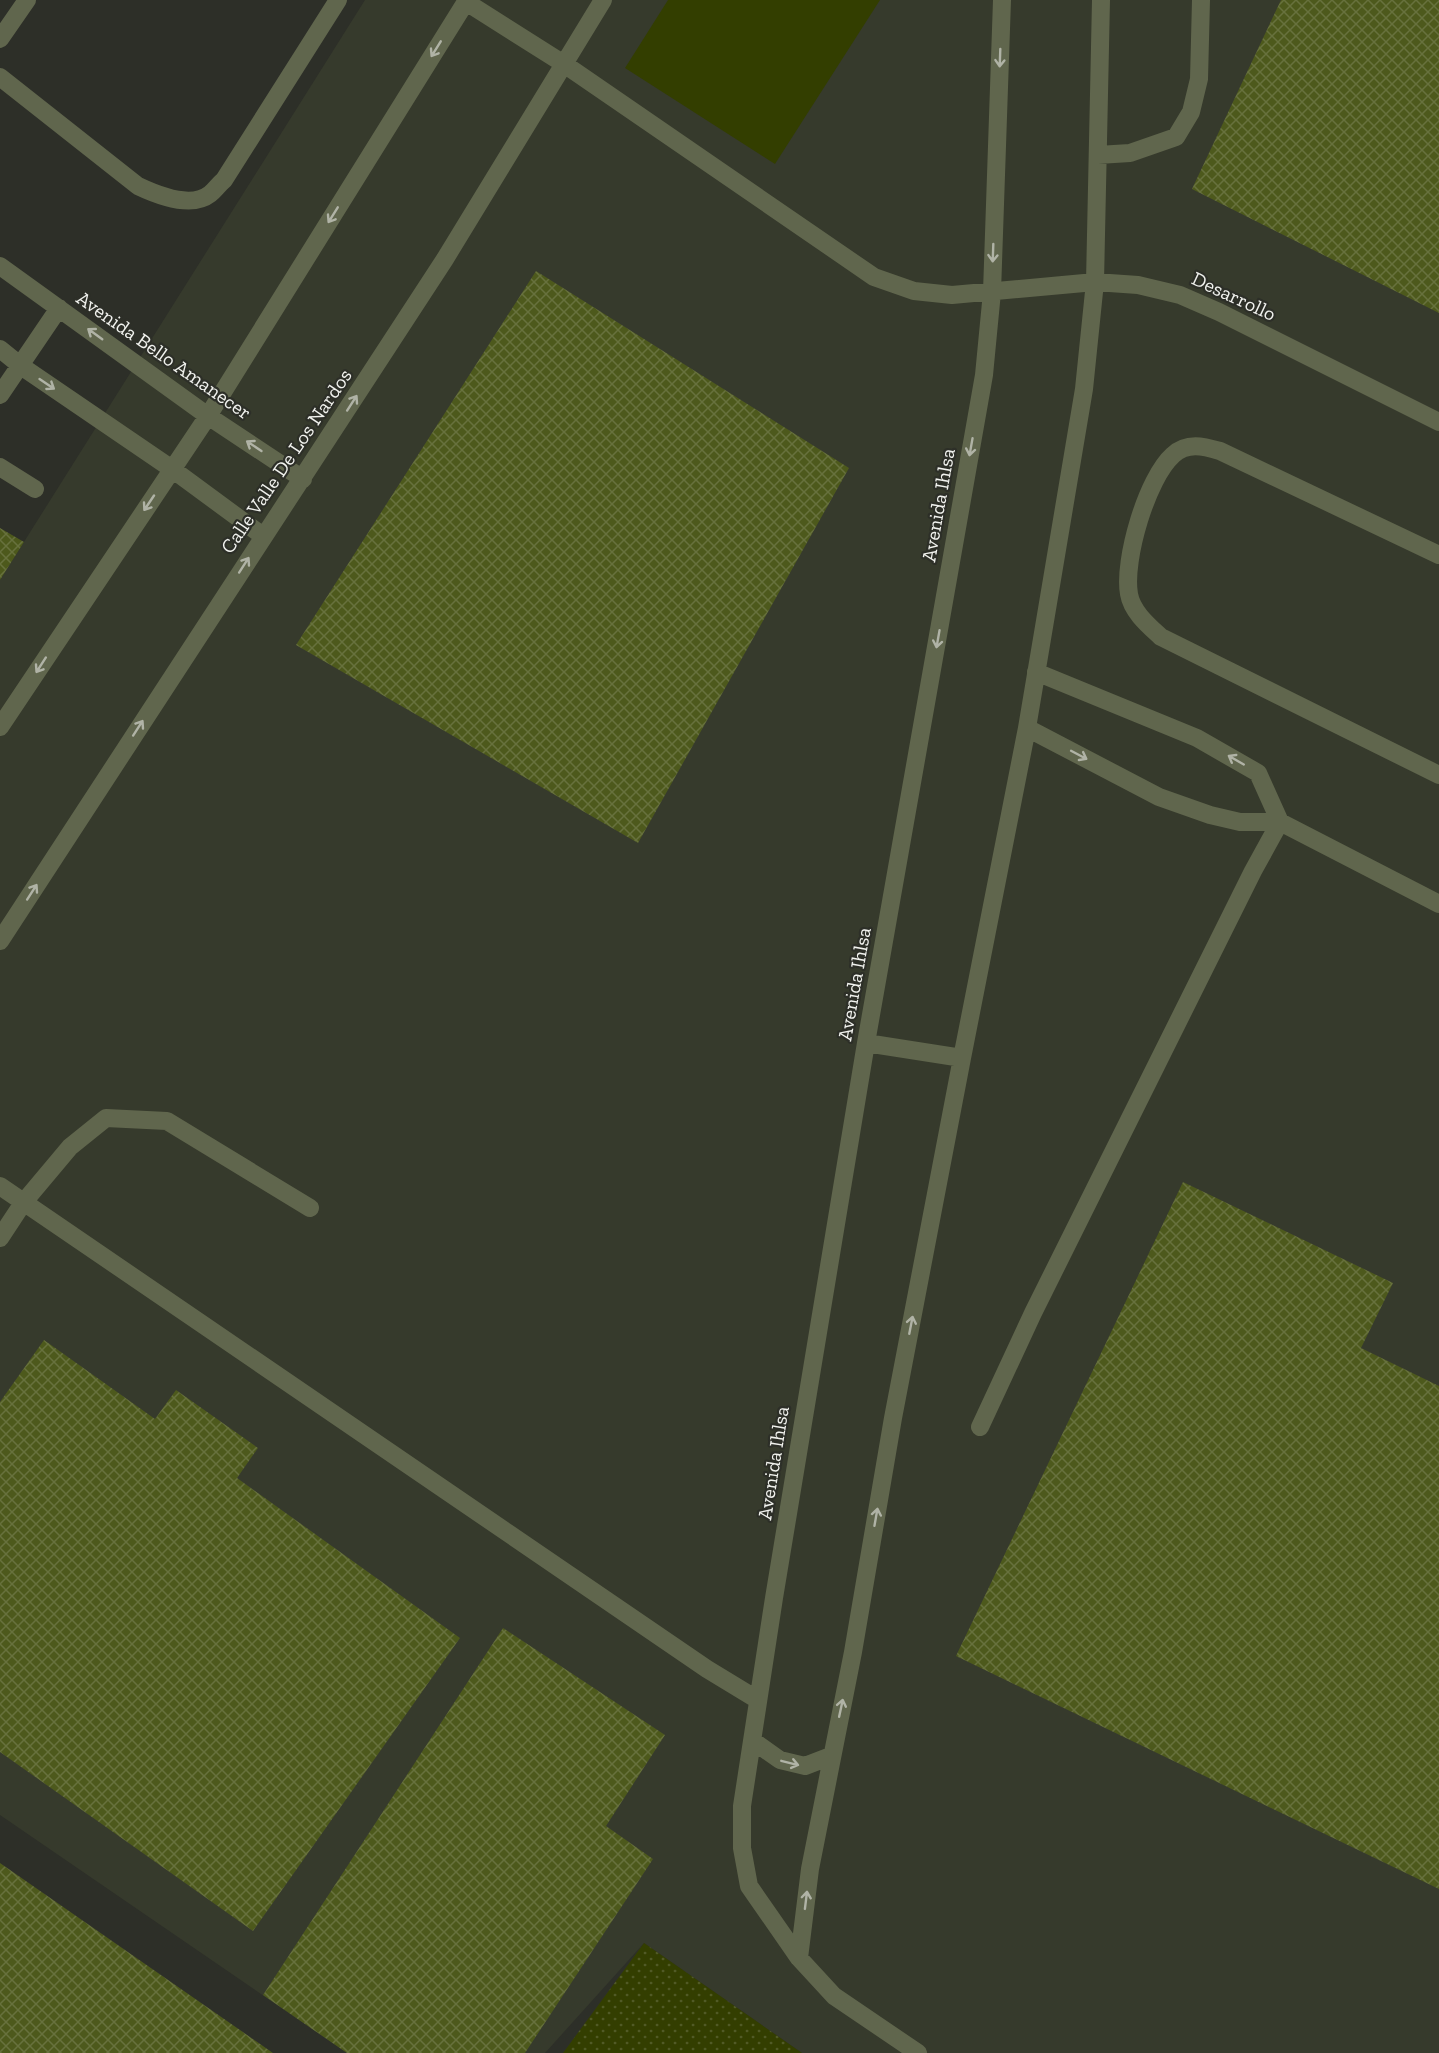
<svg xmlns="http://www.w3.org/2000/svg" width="1439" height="2053" viewBox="0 0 1439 2053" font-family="'Zilla Slab',serif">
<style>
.built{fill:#363a2c}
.grass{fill:url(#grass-dots)}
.garden{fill:#333e00}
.building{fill:url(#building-cross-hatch)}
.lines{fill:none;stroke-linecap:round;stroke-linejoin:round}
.minor{stroke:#60664d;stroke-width:18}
.oneway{stroke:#b0b3a6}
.labels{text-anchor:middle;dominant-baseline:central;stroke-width:4.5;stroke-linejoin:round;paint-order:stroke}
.street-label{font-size:20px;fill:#f1f2ee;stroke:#2d2f28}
</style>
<defs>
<pattern id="grass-dots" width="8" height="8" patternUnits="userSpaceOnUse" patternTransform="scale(1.5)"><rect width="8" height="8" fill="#333e00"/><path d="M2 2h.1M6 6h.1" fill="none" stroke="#515a26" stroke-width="1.8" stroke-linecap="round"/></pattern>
<pattern id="building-cross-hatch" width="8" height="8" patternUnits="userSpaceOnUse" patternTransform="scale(1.5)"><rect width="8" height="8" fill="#4d591c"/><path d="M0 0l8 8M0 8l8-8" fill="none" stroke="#67713d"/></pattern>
</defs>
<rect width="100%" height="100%" fill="#2d2f28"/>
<path class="built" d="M365 0H1439V2053H802L644 1943 545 2053H347L0 1815V580Z"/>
<path class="grass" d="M644 1943 802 2053H563Z"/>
<path class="garden" d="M668 0H880L775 164 625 68Z"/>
<path class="building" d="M1281 0H1439V313L1192 189Z
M536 271 849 468 638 843 296 645Z
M0 528 24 542 0 580Z
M1183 1182 1393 1283 1361 1348 1439 1386V1889L956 1656Z
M44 1340 155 1419 176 1390 258 1448 237 1478 460 1638 253 1931 0 1752V1402Z
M503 1628 665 1735 606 1826 653 1859 525 2053H347L263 1995Z
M0 1863 273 2053H0Z"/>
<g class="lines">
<path class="minor" d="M466 2 564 64 874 277 914 291 952 295 1095 282 1138 285 1180 295 1219 312 1439 422
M0 39 27 0
M0 77 138 186C157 195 191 209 210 194 215 190 219 184 224 180L338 0
M1098 155 1130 153 1176 137 1191 112 1199 79 1201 0
M0 266 208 416 303 479
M0 349 21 366 172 469 263 536
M0 395 59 308
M0 467 35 489
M1439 555 1220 451C1203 446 1187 442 1173 455 1147 478 1123 560 1129 594 1132 612 1149 626 1161 637L1439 775
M1036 672 1197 738 1258 773 1280 822
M0 727 208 416 467 0
M1027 728 1159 797 1210 815 1240 822H1280L1439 904
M0 941 445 259 603 0
M866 1043 962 1058
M0 1186 707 1669 758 1700
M0 1238 23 1203 70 1147 106 1118 167 1121 310 1208
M980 1427 1033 1313 1253 871 1280 822
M753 1741 780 1760 805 1766 831 1756
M799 1958 810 1869 853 1652 893 1418 962 1058 1027 728 1084 389 1095 282 1101 0
M918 2053 834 1996 799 1958 749 1886 742 1848V1806L774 1598 866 1043 984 375 992 292 1002 0"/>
</g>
<defs><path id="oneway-shaft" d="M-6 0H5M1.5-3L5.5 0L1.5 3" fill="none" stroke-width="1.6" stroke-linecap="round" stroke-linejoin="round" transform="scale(1.5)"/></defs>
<g class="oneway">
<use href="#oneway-shaft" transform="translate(436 49) rotate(122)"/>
<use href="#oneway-shaft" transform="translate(1000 58) rotate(92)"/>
<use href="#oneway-shaft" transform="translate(333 215) rotate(122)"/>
<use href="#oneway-shaft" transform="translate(993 253) rotate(92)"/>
<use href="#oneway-shaft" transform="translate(95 334) rotate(-144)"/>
<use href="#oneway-shaft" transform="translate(47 384) rotate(34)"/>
<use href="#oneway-shaft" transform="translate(352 403) rotate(-57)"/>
<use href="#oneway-shaft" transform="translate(254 446) rotate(-146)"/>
<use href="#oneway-shaft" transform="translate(971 447) rotate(100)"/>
<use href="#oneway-shaft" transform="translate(149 503) rotate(124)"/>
<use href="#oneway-shaft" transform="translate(244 565) rotate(-57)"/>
<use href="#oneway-shaft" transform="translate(938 639) rotate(100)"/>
<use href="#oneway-shaft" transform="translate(41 665) rotate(123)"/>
<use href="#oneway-shaft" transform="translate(138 728) rotate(-57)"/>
<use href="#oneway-shaft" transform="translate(1079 755) rotate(28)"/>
<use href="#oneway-shaft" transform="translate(1236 760) rotate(-150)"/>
<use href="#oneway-shaft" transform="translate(32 892) rotate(-57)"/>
<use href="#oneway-shaft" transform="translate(911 1325) rotate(-79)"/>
<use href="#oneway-shaft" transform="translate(876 1517) rotate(-80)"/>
<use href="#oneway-shaft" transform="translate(841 1708) rotate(-78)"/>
<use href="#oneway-shaft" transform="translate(790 1763) rotate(14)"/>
<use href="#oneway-shaft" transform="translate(806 1900) rotate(-83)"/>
</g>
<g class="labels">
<g class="street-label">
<text transform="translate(1234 296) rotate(25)">Desarrollo</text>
<text transform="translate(164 355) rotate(35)">Avenida Bello Amanecer</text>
<text transform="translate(286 461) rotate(-56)">Calle Valle De Los Nardos</text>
<text transform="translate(938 505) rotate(-80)">Avenida Ihlsa</text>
<text transform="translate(854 984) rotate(-80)">Avenida Ihlsa</text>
<text transform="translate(773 1463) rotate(-81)">Avenida Ihlsa</text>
</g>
</g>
</svg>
